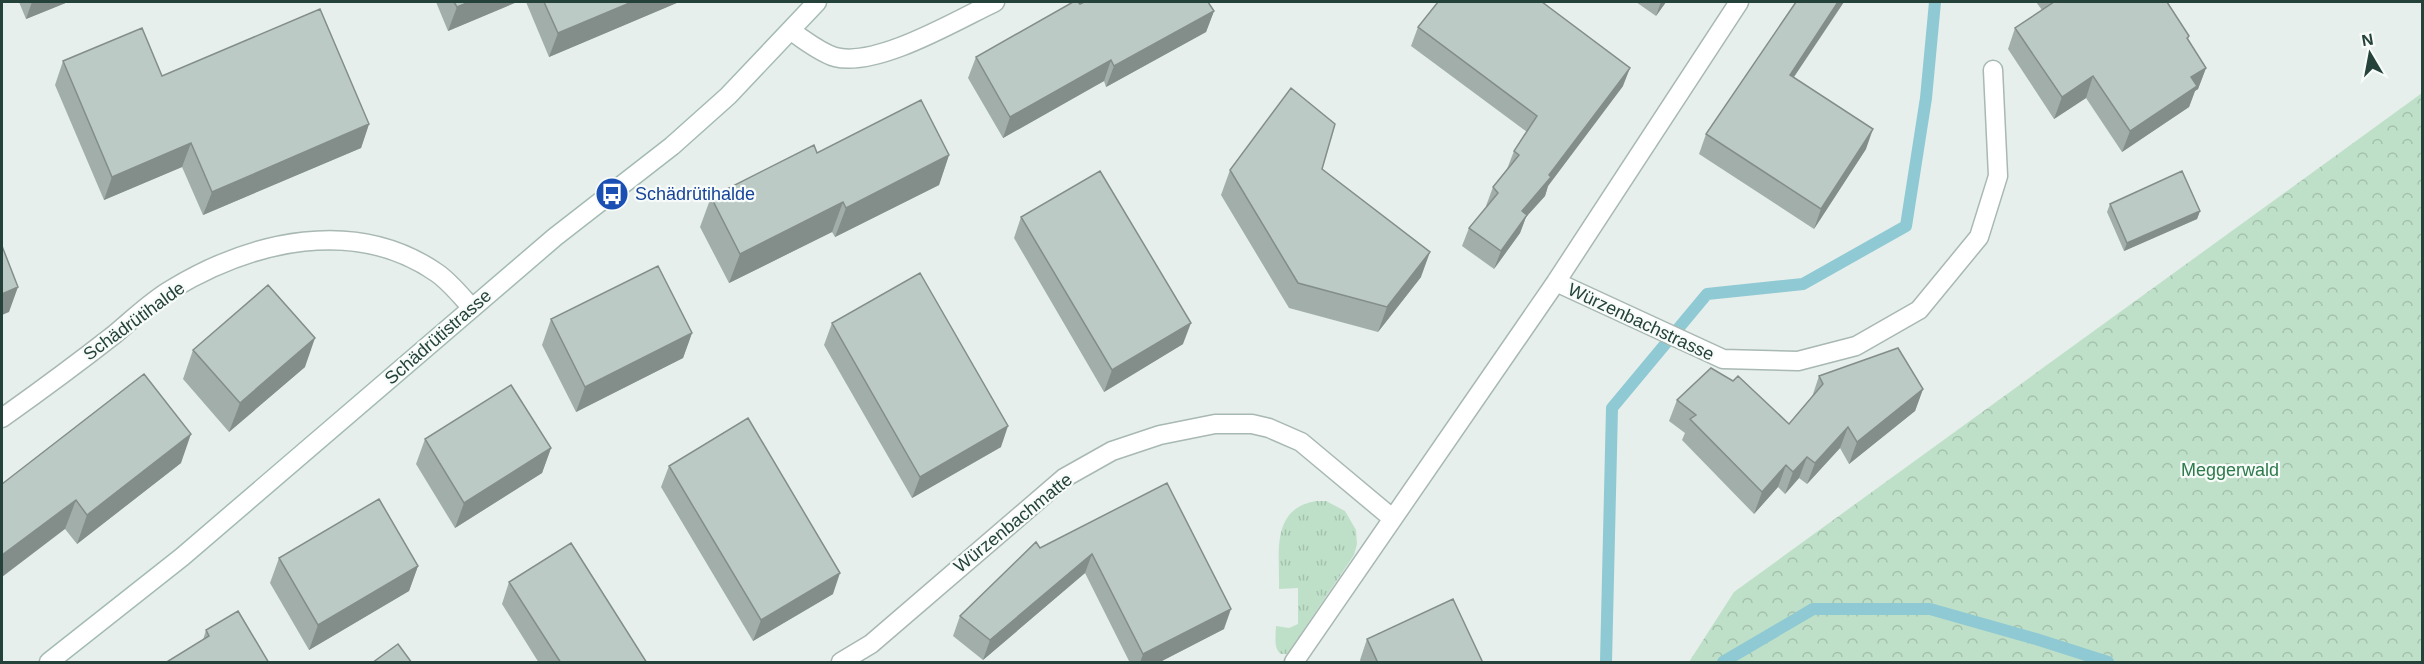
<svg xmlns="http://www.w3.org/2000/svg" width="2424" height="664" viewBox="0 0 2424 664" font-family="Arial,sans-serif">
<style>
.grass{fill:url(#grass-tufts)}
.forest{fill:url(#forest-crowns)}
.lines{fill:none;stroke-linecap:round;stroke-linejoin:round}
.stream{stroke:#8ec9d4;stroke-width:12}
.street-casing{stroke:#a8b8b2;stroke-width:21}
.secondary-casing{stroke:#a4bbb3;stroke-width:21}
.street{stroke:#fff;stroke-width:18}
.secondary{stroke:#fff;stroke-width:18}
.wall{fill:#a1aea9}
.shaded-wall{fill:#838d89}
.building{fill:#bbcac4;stroke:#838d89;stroke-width:1.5}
.labels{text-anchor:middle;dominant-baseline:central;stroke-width:4.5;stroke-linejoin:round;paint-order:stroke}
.transit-label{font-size:18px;fill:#164399;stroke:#f7fbf9;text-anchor:start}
.street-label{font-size:18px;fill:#24423a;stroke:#f7fbf9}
.park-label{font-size:18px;fill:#2d7a4b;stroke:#f7fbf9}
</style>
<defs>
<pattern id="grass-tufts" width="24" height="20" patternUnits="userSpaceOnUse" patternTransform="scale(1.5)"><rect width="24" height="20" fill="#bfe0c8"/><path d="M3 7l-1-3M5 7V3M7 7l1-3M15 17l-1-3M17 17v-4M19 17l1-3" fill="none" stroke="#a4c1ad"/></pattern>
<pattern id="forest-crowns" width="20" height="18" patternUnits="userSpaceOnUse" patternTransform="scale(1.5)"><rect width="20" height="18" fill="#bfe0c8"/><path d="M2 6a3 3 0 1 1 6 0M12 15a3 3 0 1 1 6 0" fill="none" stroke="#a4c1ad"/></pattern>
</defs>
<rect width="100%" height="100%" fill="#e6efeb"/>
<path class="grass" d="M1316 501H1326L1345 511 1356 530 1357 544 1354 555 1287 654H1281C1273 648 1276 635 1276 626L1289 628 1298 624V588L1279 589C1280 553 1270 509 1316 501Z"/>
<path class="forest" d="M2422 93V662H1689L1734 592Z"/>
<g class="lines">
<path class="stream" d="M1606 662 1612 408 1707 294 1803 284 1906 226 1926 98 1935 2
M1723 662 1813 609H1930L2036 639 2108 662"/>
<g class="street-casing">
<path id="street" d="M791 31C805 40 819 52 835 57 877 68 957 20 995 2
M1556 282 1723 359 1798 361 1856 346 1919 310 1979 237 1998 176 1993 70
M2 418C40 391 78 363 115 334 133 319 151 301 172 289 252 241 355 216 437 273 450 282 461 296 472 308
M841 662 871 644 1064 478 1112 451 1160 435 1215 424H1252L1269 428 1301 442 1392 518
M1294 662 1556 282 1739 2"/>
</g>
<g class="secondary-casing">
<path id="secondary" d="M49 662 182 557 555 237 672 146 728 96 817 2"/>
</g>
<use href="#street" class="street"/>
<use href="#secondary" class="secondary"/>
</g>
<path class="wall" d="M19 2H68L26 19Z
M436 2H517L448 31Z
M526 2H679L549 57Z
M1636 2H1666L1656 16Z
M2036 2H2167L2189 36 2188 40 2206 68 2198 89 2195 91 2189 107 2122 152 2086 98 2054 119 2008 49 2015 28 2042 10Z
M1080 4 1214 11 1206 32 1106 87 1104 81 1003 138 968 78 976 57Z
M1418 27 1623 86 1548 186 1545 196 1526 217 1520 233 1494 269 1462 246 1469 228 1487 207 1486 206 1493 187 1507 169 1514 151 1527 132 1411 46Z
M63 61 162 76 369 124 361 148 203 215 182 167 104 200 55 85Z
M1794 78 1866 149 1814 229 1699 154 1706 134Z
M949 155 939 185 835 237 832 232 729 283 700 227 711 197Z
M1322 169 1421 277 1378 332 1289 308 1221 195 1230 170Z
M2110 204 2200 211 2197 219 2124 251 2107 212Z
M1021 217 1183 344 1104 392 1014 238Z
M551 319 692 333 683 358 576 412 542 345Z
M832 323 1001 447 912 498 824 345Z
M193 350 305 367 229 432 183 379Z
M1819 376 1923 389 1915 411 1849 464 1840 448 1807 484 1799 478 1785 494 1778 487 1754 514 1682 440 1685 433 1669 421 1677 400 1733 381 1789 424 1812 397Z
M425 439 551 448 542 473 455 528 416 464Z
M181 463 77 544 65 529 2 484Z
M669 466 833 594 753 641 661 487Z
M1167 483 1224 629 1158 663H1130L1085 573 983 660 953 636 960 616 1040 548Z
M279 558 418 566 409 591 309 650 270 583Z
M509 582 647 663H539L502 604Z
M206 630 269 663 203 640Z
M1367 639 1483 663H1361L1360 660Z"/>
<path class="shaded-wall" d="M32 2H68L26 19Z
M469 2H517L448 31 457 7Z
M632 2H679L549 57 558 33Z
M1661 2H1666L1656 16Z
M1838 2H1844L1782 95 1790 75Z
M1214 11 1206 32 1106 87 1114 66Z
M1111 60 1104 81 1003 138 1010 117Z
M1630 68 1623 86 1548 186 1545 196 1526 217 1520 233 1494 269 1501 251 1522 211Z
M2206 68 2198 89 2195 91 2189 107 2122 152 2130 131 2191 77Z
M2093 76 2086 98 2054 119 2062 97Z
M369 124 361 148 203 215 212 192Z
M1873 129 1866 149 1814 229 1821 209Z
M191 143 182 167 104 200 112 177Z
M949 155 939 185 835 237 846 208Z
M843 202 832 232 729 283 740 254Z
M2200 211 2197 219 2124 251 2127 243Z
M1430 252 1421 277 1378 332 1387 307Z
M18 287 9 312 2 315V294Z
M1191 323 1183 344 1104 392 1112 370Z
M692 333 683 358 576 412 585 387Z
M315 338 305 367 229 432 240 403Z
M1923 389 1915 411 1849 464 1857 442Z
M1008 426 1001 447 912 498 920 477Z
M1848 427 1840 448 1807 484 1815 463Z
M191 434 181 463 77 544 87 515Z
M551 448 542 473 455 528 464 503Z
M1807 457 1799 478 1785 494 1793 472Z
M1786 465 1778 487 1754 514 1762 492Z
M76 500 65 529 2 577V555Z
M1092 554 1085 573 983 660 990 640Z
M418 566 409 591 309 650 318 625Z
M840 573 833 594 753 641 761 620Z
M1231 609 1224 629 1158 663H1140L1143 654Z"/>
<path class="building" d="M454 2H469L457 7Z
M544 2H632L558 33Z
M1073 2H1078L1080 4 1084 2H1208L1214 11 1114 66 1111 60 1010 117 976 57Z
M1438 2H1542L1630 68 1549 175 1551 177 1522 211 1527 215 1501 251 1469 228 1498 193 1493 187 1519 155 1514 151 1537 116 1418 27Z
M1796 2H1838L1790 75 1873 129 1821 209 1706 134Z
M2054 2H2167L2189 36 2187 38 2206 68 2191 77 2197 86 2130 131 2093 76 2062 97 2015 28Z
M320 9 369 124 212 192 191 143 112 177 63 61 142 28 162 76Z
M1291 88 1335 124 1322 169 1430 252 1387 307 1298 283 1230 170Z
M921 100 949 155 846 208 843 202 740 254 711 197 814 145 817 153Z
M1100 171 1191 323 1112 370 1021 217Z
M2182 171 2200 211 2127 243 2110 204Z
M2 246 18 287 2 294Z
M658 266 692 333 585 387 551 319Z
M920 273 1008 426 920 477 832 323Z
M268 285 315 338 240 403 193 350Z
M1898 348 1923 389 1857 442 1848 427 1815 463 1807 457 1793 472 1786 465 1762 492 1690 419 1696 415 1677 400 1711 368 1733 381 1738 376 1789 424 1823 384 1819 376Z
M144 374 191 434 87 515 76 500 2 555V484Z
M511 385 551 448 464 503 425 439Z
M748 418 840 573 761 620 669 466Z
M1167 483 1231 609 1143 654 1092 554 990 640 960 616 1036 542 1040 548Z
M379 499 418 566 318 625 279 558Z
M571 543 647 663H561L509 582Z
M1453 599 1483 663H1378L1367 639Z
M238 611 269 663H165L209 636 206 630Z
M398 644 412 663H372Z"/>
<defs>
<g id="bus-disc" transform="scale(1.725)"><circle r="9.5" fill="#1a4fb4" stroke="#f7fbf9"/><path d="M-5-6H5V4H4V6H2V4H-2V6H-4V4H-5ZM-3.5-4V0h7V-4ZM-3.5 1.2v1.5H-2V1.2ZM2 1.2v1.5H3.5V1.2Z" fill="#fff"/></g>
</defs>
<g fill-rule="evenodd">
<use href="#bus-disc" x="612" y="194"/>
</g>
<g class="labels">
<g class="transit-label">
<text x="635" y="194">Schädrütihalde</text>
</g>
<g class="street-label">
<text transform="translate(134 321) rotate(-36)">Schädrütihalde</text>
<text transform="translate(1641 322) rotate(25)">Würzenbachstrasse</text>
<text transform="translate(438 337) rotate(-41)">Schädrütistrasse</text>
<text transform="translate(1013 523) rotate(-39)">Würzenbachmatte</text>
</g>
<g class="park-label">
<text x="2230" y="470">Meggerwald</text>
</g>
</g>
<rect width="2424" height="664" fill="none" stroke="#24423a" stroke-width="6"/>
<g transform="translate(2370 54) rotate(350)" stroke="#f7fbf9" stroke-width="4.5" paint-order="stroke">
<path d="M0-4.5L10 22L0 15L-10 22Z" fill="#24423a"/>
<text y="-9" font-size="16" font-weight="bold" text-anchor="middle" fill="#24423a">N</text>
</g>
</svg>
